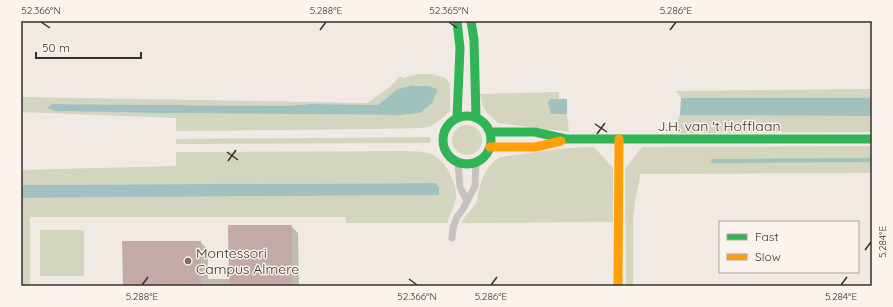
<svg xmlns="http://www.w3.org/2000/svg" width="893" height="307" viewBox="0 0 893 307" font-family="Quicksand,sans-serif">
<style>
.green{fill:#d4d5be;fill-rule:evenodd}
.water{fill:#a0c2be}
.shadow{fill:#0003}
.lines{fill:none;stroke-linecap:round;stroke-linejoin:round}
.stream{stroke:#a0c2be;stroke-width:4}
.building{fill:#c3aaa6}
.lane{stroke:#c9c1bd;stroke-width:7}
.fast{stroke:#30b455;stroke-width:9}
.slow{stroke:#ff9f0a;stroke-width:9}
.ticks{fill:none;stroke:#3b2d2a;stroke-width:1.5}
.poi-dot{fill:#7a6f6b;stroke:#fbf3ed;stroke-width:1.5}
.labels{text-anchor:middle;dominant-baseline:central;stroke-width:3;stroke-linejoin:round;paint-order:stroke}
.street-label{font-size:14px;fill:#3b2d2a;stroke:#fbf3ed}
.poi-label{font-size:14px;fill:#3b2d2a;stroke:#fbf3ed;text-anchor:start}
.neatline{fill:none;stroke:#3b2d2a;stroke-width:1.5}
.ticks-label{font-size:10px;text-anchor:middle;fill:#3b2d2a}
</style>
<rect width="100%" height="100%" fill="#f0e9e4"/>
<path class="green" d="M418 74H432L445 78 450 83V111L440 120 431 126 422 128 377 129 176 131V118L21 112V97L367 103 390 87 400 76 403 78ZM412 85 416 86H428L420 113 401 115 155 113 54 111 51 110 49 106 52 104 285 106 310 104 377 105C384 101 389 95 396 90 401 87 407 87 412 85Z
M872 89V98H681L676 91Z
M559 92V99H550L551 114H567L569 132 498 123 487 113 483 107 480 94Z
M680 115 872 116V132L676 133V122Z
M452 140a15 15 0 1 1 30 0a15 15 0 1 1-30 0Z
M428 137H430L431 139 430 143 176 144V139Z
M872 146V173L640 174 639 183 636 195 633 217V286H626L625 169 642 147Z
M594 147 613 168V222L461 223C465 215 472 210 476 203 478 199 478 194 479 190 482 177 488 164 500 157L567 148Z
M409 151C416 152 424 151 431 154 445 159 458 184 456 199 454 207 450 215 447 223H346L345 217H30V286H21V198L439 195V187L435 183 25 185 21 186V170L176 166V152Z
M40 230H84V276H40Z"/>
<path class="water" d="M412 85 416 86H428L438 89 432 103 420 113 401 115 155 113 54 111 48 108 49 106 52 104 285 106 310 104 377 105C384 101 389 95 396 90 401 87 407 87 412 85Z
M681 98H872V116L680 115Z
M550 99H567V114H551L548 103Z
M435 183 439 187V195L21 198V186L25 185Z"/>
<path class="shadow" d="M291 226 298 233 299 286H124L200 242 208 249V279H230Z"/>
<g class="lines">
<path class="stream" d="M713 161 872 160"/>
</g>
<path class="building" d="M228 225H292V286H229Z
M122 241H201V286H123Z"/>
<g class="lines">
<path class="lane" d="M458 163 460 187 467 201
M452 238 453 228 457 217 463 209 475 186 476 163"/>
<path class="fast" d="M457 21 460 48 457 118
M471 21 474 40 476 117
M443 140a24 24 0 1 1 48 0a24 24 0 1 1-48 0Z
M490 132H535L566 139H872"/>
<path class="slow" d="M490 147H536L561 141
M618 286 619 139"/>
</g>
<path class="ticks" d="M41 22 50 28M449 22 457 28M320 30 326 22M670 30 676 22M595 124 607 132M597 134 605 123M227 152 238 160M228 161 236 150M865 250 871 242M409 279 417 285M142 285 148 277M491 285 497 277M841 285 847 277"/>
<circle class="poi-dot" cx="188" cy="261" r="4"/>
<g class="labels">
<g class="street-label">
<text x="719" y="126">J.H. van 't Hofflaan</text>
</g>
<g class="poi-label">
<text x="196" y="253">Montessori<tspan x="196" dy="16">Campus Almere</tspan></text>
</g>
</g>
<rect width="893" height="307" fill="none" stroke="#fbf3ed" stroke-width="44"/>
<rect x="719" y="221" width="140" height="52" fill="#fbf3ed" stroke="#aea49f"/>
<rect x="727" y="234" width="20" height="6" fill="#30b455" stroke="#aea49f"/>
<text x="755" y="241" font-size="12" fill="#3b2d2a">Fast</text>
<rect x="727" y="254" width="20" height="6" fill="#ff9f0a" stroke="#aea49f"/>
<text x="755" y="261" font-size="12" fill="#3b2d2a">Slow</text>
<path d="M36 52v6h105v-6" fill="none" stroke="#3b2d2a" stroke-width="2"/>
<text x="42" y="52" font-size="12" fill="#3b2d2a" stroke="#fbf3ed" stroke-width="3" paint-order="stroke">50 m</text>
<rect x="22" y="22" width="849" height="263" class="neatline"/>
<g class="ticks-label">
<text x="41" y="14">52.366°N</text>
<text x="326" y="14">5.288°E</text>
<text x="449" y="14">52.365°N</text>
<text x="676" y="14">5.286°E</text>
<text transform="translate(882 242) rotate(-90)" y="4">5.284°E</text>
<text x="142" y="300">5.288°E</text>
<text x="417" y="300">52.366°N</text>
<text x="491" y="300">5.286°E</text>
<text x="841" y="300">5.284°E</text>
</g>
</svg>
